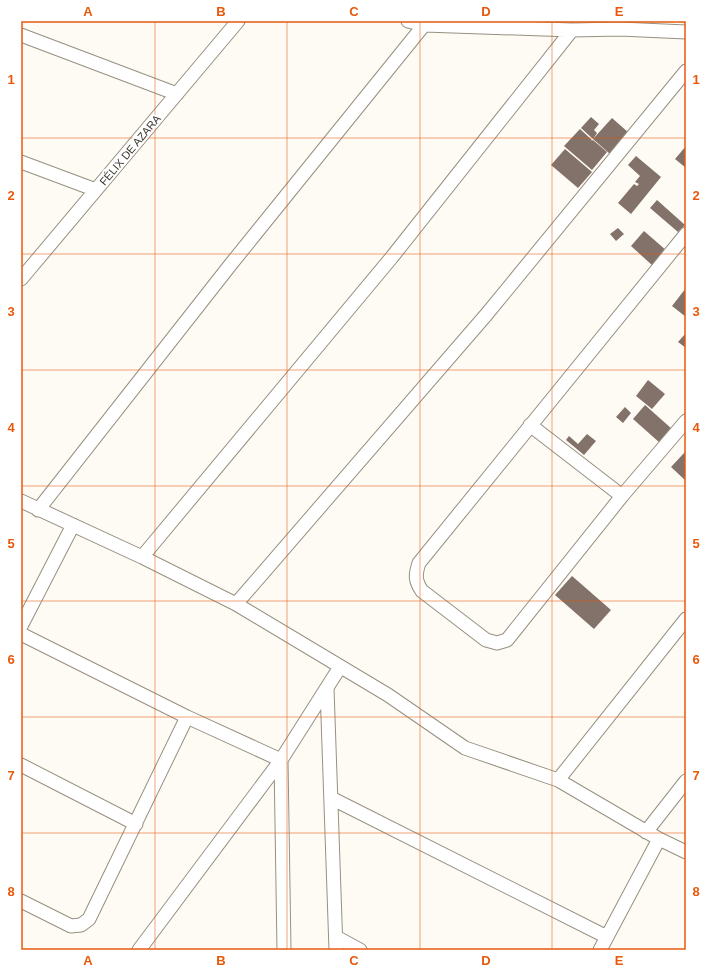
<svg xmlns="http://www.w3.org/2000/svg" width="707" height="971" viewBox="0 0 707 971" font-family="Helvetica,sans-serif">
<style>
.building{fill:#82726a}
.lines{fill:none;stroke-linecap:round;stroke-linejoin:round}
.minor-casing{stroke:#979081;stroke-width:15}
.minor{stroke:#fff;stroke-width:13}
.grid{fill:none;stroke:#e8590c;stroke-width:1;stroke-opacity:0.55}
.labels{text-anchor:middle;dominant-baseline:central;stroke-width:4;stroke-linejoin:round;paint-order:stroke}
.street-label{font-size:11px;fill:#3a3730;stroke:#fff}
.neatline{fill:none;stroke:#e8590c;stroke-width:1.5}
.grid-label{font-size:13px;text-anchor:middle;font-weight:bold;fill:#e8590c}
</style>
<rect width="100%" height="100%" fill="#fefbf4"/>
<path class="building" d="M591 117 599 124 594 130 597 133 593 139 581 128Z
M612 118 629 133 610 154 593 139Z
M580 129 592 140 591 141 593 140 607 152 592 170 564 146Z
M686 146V168L675 159Z
M565 149 592 172 578 188 551 165Z
M636 156 661 177 631 214 618 203 634 184 637 186 639 184 635 182 640 176 628 165Z
M657 200 685 225 678 232 650 208Z
M618 228 624 234 616 241 610 234Z
M644 231 667 251 653 266 631 246Z
M686 288V317L672 306Z
M686 333V348L678 342Z
M648 380 665 394 652 409 636 396Z
M645 405 672 429 660 443 633 419Z
M625 407 631 413 623 423 616 417Z
M587 434 596 441 584 455 566 440 569 436 578 444Z
M685 452 686 453V481L671 467Z
M572 576 611 610 594 629 555 595Z"/>
<g class="lines">
<g class="minor-casing">
<path id="minor" d="M408 21 424 25 572 30 620 29 686 32
M21 35 177 94
M21 162 96 190
M686 234 419 563C415 575 415 581 422 591L486 640 497 643 507 640 622 496 686 421
M21 279 238 21
M530 425 622 496
M21 501 142 557 236 604 388 695 465 748 558 780 659 839 686 852
M38 510 231 264 424 25
M142 557 392 257 572 30
M236 604 486 315 686 71
M21 626 73 525
M21 634 187 717 281 760 284 950
M327 688 336 950
M21 765 136 824
M558 780 686 619
M331 798 607 937
M646 832 686 781
M21 901 71 926 81 925 89 919 187 717
M336 937 360 950
M139 950 281 760 340 667
M600 950 659 839"/>
</g>
<use href="#minor" class="minor"/>
</g>
<path class="grid" d="M155 21V950M287 21V950M420 21V950M552 21V950M21 138H686M21 254H686M21 370H686M21 486H686M21 601H686M21 717H686M21 833H686"/>
<g class="labels">
<g class="street-label">
<text transform="translate(130 150) rotate(-50)">FÉLIX DE AZARA</text>
</g>
</g>
<rect width="707" height="971" fill="none" stroke="#ffffff" stroke-width="44"/>
<rect x="22" y="22" width="663" height="927" class="neatline"/>
<g class="grid-label">
<text x="88" y="16">A</text>
<text x="221" y="16">B</text>
<text x="354" y="16">C</text>
<text x="486" y="16">D</text>
<text x="619" y="16">E</text>
<text x="11" y="84">1</text>
<text x="696" y="84">1</text>
<text x="11" y="200">2</text>
<text x="696" y="200">2</text>
<text x="11" y="316">3</text>
<text x="696" y="316">3</text>
<text x="11" y="432">4</text>
<text x="696" y="432">4</text>
<text x="11" y="548">5</text>
<text x="696" y="548">5</text>
<text x="11" y="664">6</text>
<text x="696" y="664">6</text>
<text x="11" y="780">7</text>
<text x="696" y="780">7</text>
<text x="11" y="896">8</text>
<text x="696" y="896">8</text>
<text x="88" y="965">A</text>
<text x="221" y="965">B</text>
<text x="354" y="965">C</text>
<text x="486" y="965">D</text>
<text x="619" y="965">E</text>
</g>
</svg>
